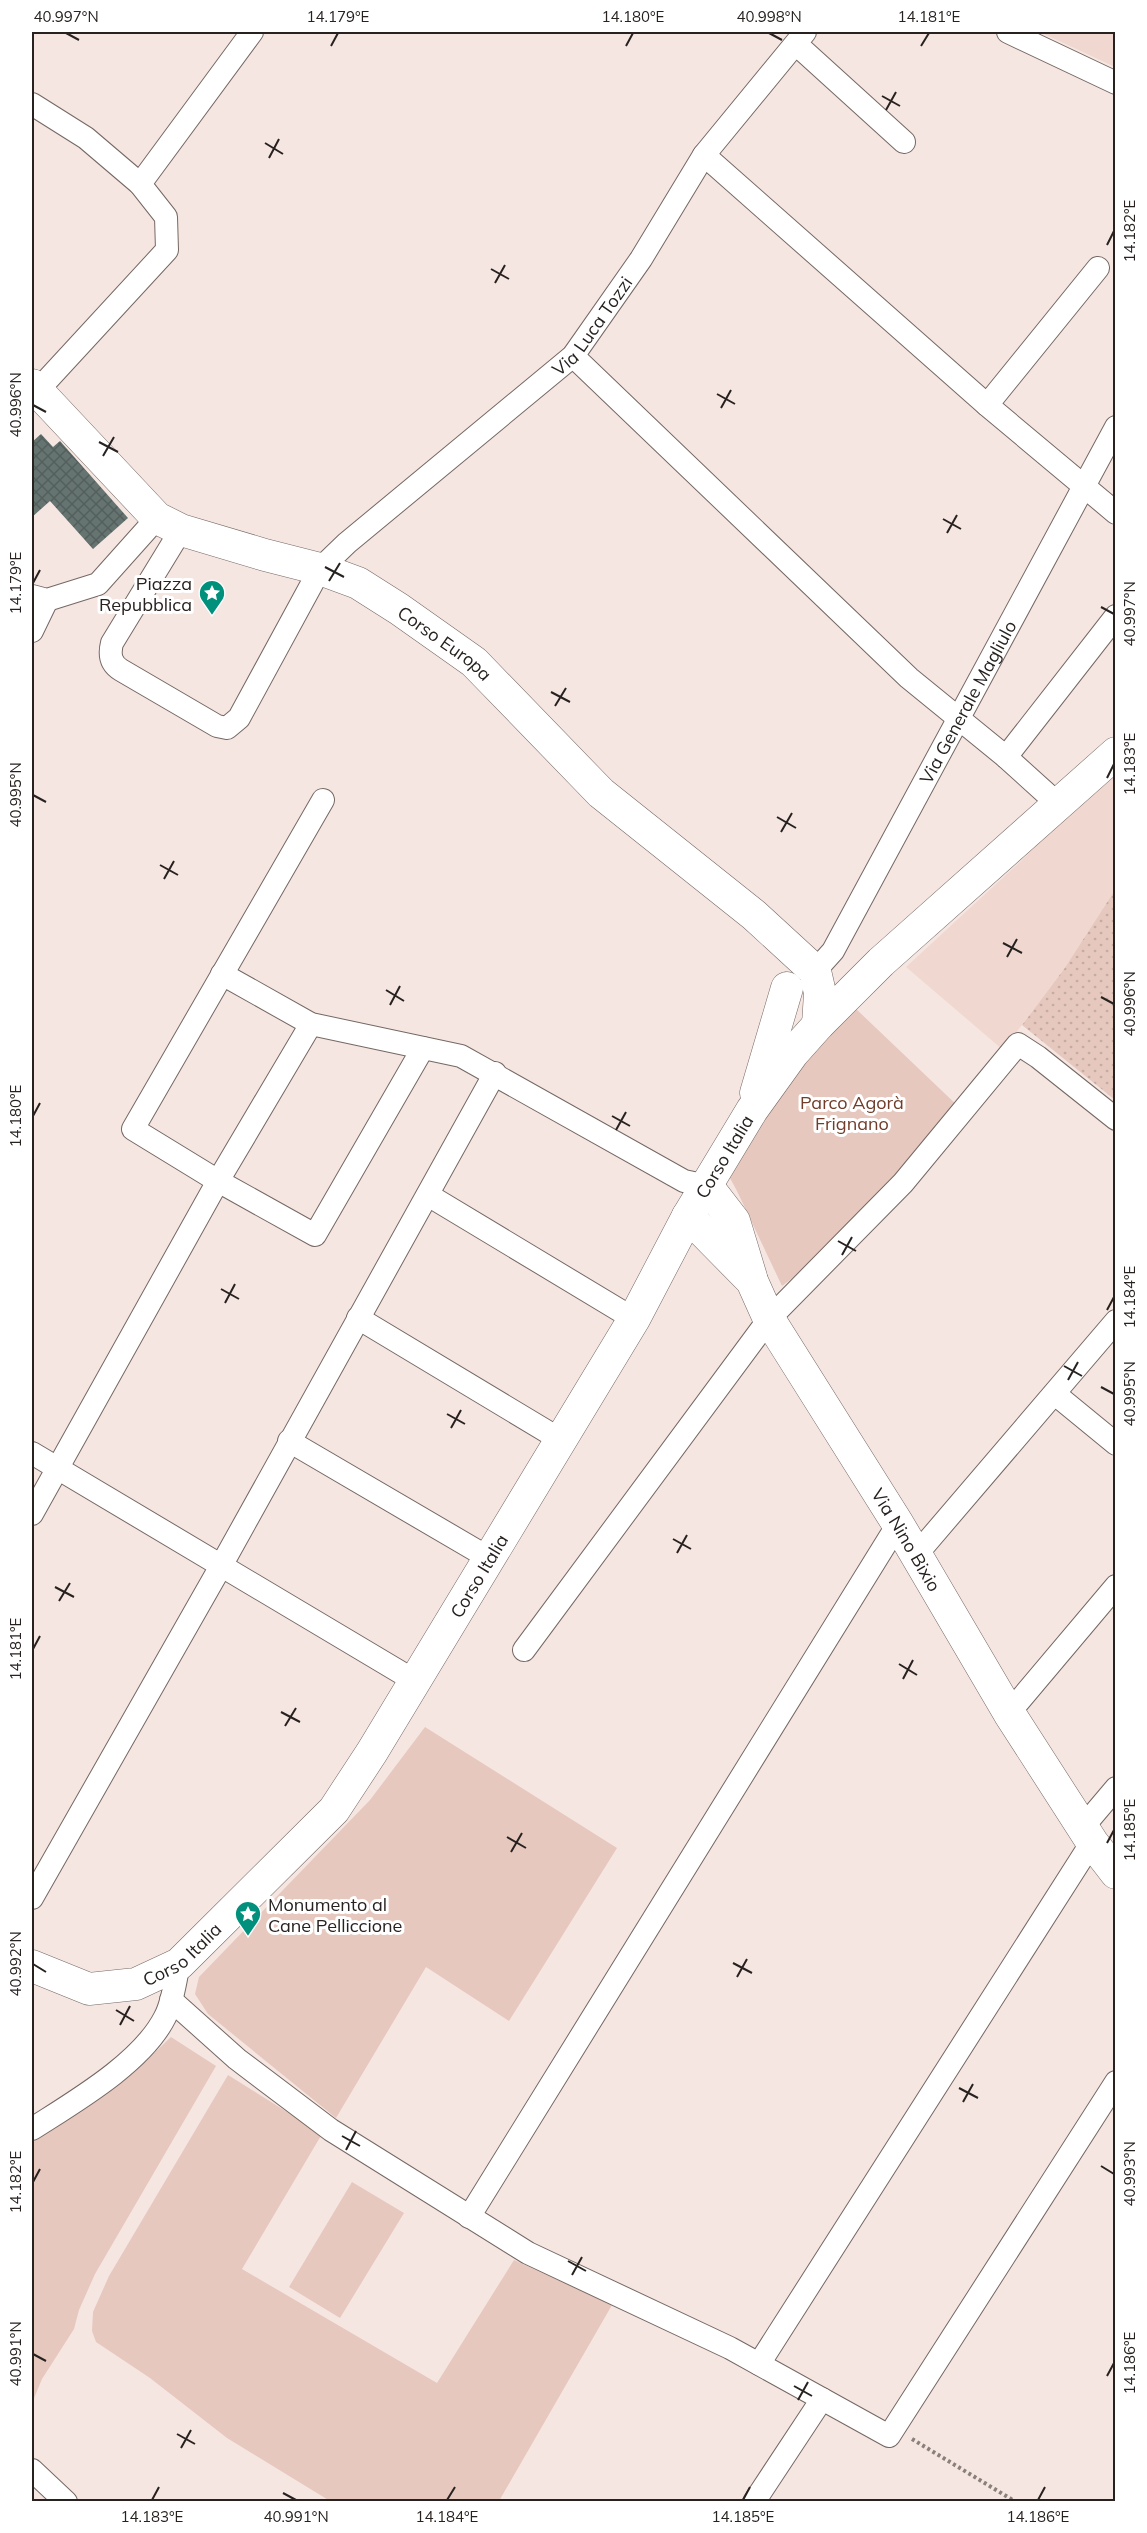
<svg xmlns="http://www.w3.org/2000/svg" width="1147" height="2533" viewBox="0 0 1147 2533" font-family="Mulish,sans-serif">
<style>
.built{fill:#f0d8d0}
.green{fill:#e6c8be}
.garden{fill:url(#garden-dots)}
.building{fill:url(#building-cross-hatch)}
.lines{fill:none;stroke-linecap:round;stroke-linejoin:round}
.street-casing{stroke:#756863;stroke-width:24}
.secondary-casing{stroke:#756863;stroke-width:33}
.path{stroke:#897f7b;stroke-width:4;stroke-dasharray:3 3;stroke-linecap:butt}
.street{stroke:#fff;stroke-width:22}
.secondary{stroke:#fff;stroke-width:32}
.ticks{fill:none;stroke:#272220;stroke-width:2}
.labels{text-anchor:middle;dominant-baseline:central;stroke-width:6;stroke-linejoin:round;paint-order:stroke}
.street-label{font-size:18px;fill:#272220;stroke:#fff}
.poi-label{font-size:18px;fill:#272220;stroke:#fff;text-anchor:end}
.park-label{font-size:18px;fill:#713c2a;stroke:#fff}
.neatline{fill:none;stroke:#272220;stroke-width:2}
.ticks-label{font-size:15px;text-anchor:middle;fill:#272220}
</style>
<defs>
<pattern id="garden-dots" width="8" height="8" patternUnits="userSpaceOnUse" patternTransform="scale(1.5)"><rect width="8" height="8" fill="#e6c8be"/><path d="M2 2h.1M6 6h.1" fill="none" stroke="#c5aca3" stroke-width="1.8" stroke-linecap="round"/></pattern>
<pattern id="building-cross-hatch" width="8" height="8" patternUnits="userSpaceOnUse" patternTransform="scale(1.5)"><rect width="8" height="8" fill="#657470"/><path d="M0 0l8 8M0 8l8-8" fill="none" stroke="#535f5c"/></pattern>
</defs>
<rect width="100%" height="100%" fill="#f6e6e1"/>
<path class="built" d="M1040 32H1115V67Z
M1115 768V890L1064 969 1003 1050 906 967 1022 860Z"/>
<path class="green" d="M854 1007 960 1108 806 1268 782 1286 737 1191 725 1169 756 1116Z
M425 1727 617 1848 509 2021 426 1967 336 2118 208 2014 195 1994 199 1977 370 1800Z
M171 2037 216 2066 95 2274 79 2310 74 2329 42 2379 32 2403V2143L131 2075Z
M228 2075 322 2134 242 2269 437 2383 514 2260 612 2305 499 2501H330L227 2438 150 2378 96 2342 92 2331 93 2312 109 2276Z
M352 2182 404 2213 340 2318 289 2287Z"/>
<path class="garden" d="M1115 890V1100L1022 1025 1064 969Z"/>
<path class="building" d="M41 434 53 447 60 441 128 518 93 549 50 501 32 517V442Z"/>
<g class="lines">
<g class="street-casing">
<g id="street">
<path d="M1008 32 1116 83"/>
<path d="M796 44 904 142"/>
<path d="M32 104 86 138 140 184 166 217 167 250 38 390"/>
<path d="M704 155 987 405 1116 513"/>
<path d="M140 184 252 32"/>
<path d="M573 356 909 678 1006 757 1059 805"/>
<path d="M987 405 1098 268"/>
<path id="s1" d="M181 530 112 643C109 655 111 664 121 670L217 726 227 728 239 718 320 569 347 543 573 356 641 259 704 155 805 32"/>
<path d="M32 596 47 600 98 584 157 518"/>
<path d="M32 631 47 600"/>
<path d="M1006 757 1116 616"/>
<path d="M323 800 133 1129 218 1181 315 1235 423 1048"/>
<path id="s2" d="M815 971 833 951 1116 427"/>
<path d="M222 974 311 1024 461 1056 684 1181 707 1186"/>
<path d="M428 1195 634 1319"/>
<path d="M358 1318 561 1440"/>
<path d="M1055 1394 1116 1444"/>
<path d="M289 1441 489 1558"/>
<path d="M32 1453 415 1681"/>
<path d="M32 1514 218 1181 311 1024"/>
<path d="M916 1555 1116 1321"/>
<path d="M524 1650 769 1319 903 1183 1018 1044 1038 1057 1116 1119"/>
<path d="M1009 1713 1116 1586"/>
<path d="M1083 1827 1116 1788"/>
<path d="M32 1898 221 1566 495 1073"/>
<path d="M171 2000 237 2059 331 2130 528 2253 730 2348 889 2436 1116 2082"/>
<path d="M32 2129C74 2102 142 2063 165 2017 173 2002 175 1981 179 1964"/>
<path d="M469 2217 898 1524"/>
<path d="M759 2364 1092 1842"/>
<path d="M32 2470 66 2502"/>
<path d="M754 2502 822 2399"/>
</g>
</g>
<g class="secondary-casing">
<g id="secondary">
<path id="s3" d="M32 385 157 518 181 530 265 555 320 569 358 583 399 609 474 662 601 793 754 915 815 971 820 993 818 1025"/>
<path d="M756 1093 787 988"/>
<path d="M707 1186 734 1221 751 1277"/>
<path id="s4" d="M688 1216 752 1281 769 1319 898 1524 1009 1713 1092 1842 1116 1873"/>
<path id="s5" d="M32 1966 89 1989 136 1984 179 1964 334 1810 372 1752 634 1319 688 1216 752 1110 793 1053 818 1025 881 962 1116 753"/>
</g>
</g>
<path class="path" d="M912 2439 1016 2502"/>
<use href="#street" class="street"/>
<use href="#secondary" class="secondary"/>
</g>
<path class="ticks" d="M66 33 79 40M769 33 782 40M331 46 338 33M626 46 633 33M921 46 929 33M882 96 900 106M886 110 896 92M265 143 283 154M269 158 279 139M1107 245 1114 231M491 269 509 279M495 283 505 265M717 394 735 404M33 405 46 412M721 408 731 390M99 442 118 452M103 456 114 437M943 519 961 529M947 533 957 515M325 567 344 577M329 581 340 563M33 583 40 570M1101 607 1114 614M551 692 570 702M555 706 566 688M1107 778 1114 764M33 795 46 802M777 817 796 828M781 832 792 813M160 865 178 875M164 879 174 861M1003 943 1022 953M1007 957 1017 939M386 990 404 1001M1101 997 1114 1004M390 1005 400 986M33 1116 40 1103M612 1116 630 1126M616 1130 626 1112M838 1241 856 1251M842 1255 852 1237M221 1289 239 1299M225 1303 235 1284M1107 1310 1114 1297M1064 1366 1082 1376M1068 1380 1078 1362M1101 1387 1114 1394M447 1414 465 1424M451 1428 461 1410M673 1539 691 1549M677 1553 687 1535M55 1587 74 1597M59 1601 70 1583M33 1649 40 1636M899 1664 917 1675M903 1679 913 1660M281 1712 300 1722M285 1726 296 1708M507 1837 526 1848M1107 1843 1114 1830M511 1852 522 1833M733 1963 752 1973M33 1964 46 1972M737 1977 747 1959M116 2010 134 2021M120 2025 130 2006M959 2088 978 2098M963 2102 973 2084M342 2136 360 2146M346 2150 356 2131M1101 2166 1114 2174M33 2182 40 2169M568 2261 586 2271M572 2275 582 2257M33 2354 46 2361M1107 2376 1114 2363M794 2386 812 2396M798 2400 808 2382M177 2434 195 2444M181 2448 191 2430M283 2493 296 2500M152 2500 159 2487M447 2500 455 2487M743 2500 750 2487M1038 2500 1045 2487"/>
<defs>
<g id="sight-pin" transform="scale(1.35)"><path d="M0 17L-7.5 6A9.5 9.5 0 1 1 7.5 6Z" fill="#00907c" stroke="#fff"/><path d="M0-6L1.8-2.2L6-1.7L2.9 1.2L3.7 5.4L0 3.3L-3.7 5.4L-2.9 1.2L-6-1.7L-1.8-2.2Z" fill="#fff"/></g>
</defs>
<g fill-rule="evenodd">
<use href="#sight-pin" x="212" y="593"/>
<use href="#sight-pin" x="248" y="1914"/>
</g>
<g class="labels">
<g class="street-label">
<text stroke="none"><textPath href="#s1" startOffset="836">Via Luca Tozzi</textPath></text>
<text stroke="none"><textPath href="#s3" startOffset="500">Corso Europa</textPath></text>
<text stroke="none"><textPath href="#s2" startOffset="310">Via Generale Magliulo</textPath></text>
<text stroke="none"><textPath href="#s5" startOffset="1136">Corso Italia</textPath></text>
<text stroke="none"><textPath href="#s4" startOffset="393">Via Nino Bixio</textPath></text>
<text stroke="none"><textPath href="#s5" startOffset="650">Corso Italia</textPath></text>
<text stroke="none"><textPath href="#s5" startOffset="164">Corso Italia</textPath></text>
</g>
<g class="poi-label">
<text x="192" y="583">Piazza<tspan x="192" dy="21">Repubblica</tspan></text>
<text x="268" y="1904" text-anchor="start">Monumento al<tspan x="268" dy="21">Cane Pelliccione</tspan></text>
</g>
<g class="park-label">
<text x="852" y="1102">Parco Agorà<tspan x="852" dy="21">Frignano</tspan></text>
</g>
</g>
<rect width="1147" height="2533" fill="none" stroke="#ffffff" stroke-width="66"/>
<rect x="33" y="33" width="1081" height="2467" class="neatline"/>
<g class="ticks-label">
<text x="66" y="22">40.997°N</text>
<text x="338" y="22">14.179°E</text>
<text x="633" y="22">14.180°E</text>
<text x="769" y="22">40.998°N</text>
<text x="929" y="22">14.181°E</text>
<text transform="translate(1130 231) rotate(-90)" y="5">14.182°E</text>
<text transform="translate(16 405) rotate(-90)" y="5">40.996°N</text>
<text transform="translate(16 583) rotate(-90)" y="5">14.179°E</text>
<text transform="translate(1130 614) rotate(-90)" y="5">40.997°N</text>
<text transform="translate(1130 764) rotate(-90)" y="5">14.183°E</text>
<text transform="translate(16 795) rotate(-90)" y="5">40.995°N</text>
<text transform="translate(1130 1004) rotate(-90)" y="5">40.996°N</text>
<text transform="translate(16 1116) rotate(-90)" y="5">14.180°E</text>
<text transform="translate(1130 1297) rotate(-90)" y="5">14.184°E</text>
<text transform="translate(1130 1394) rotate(-90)" y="5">40.995°N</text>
<text transform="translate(16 1649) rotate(-90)" y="5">14.181°E</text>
<text transform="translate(1130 1830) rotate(-90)" y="5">14.185°E</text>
<text transform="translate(16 1964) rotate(-90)" y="5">40.992°N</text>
<text transform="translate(1130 2174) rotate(-90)" y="5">40.993°N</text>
<text transform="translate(16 2182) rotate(-90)" y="5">14.182°E</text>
<text transform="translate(16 2354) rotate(-90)" y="5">40.991°N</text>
<text transform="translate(1130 2363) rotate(-90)" y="5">14.186°E</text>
<text x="152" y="2522">14.183°E</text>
<text x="296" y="2522">40.991°N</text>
<text x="447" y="2522">14.184°E</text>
<text x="743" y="2522">14.185°E</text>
<text x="1038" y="2522">14.186°E</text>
</g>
</svg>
